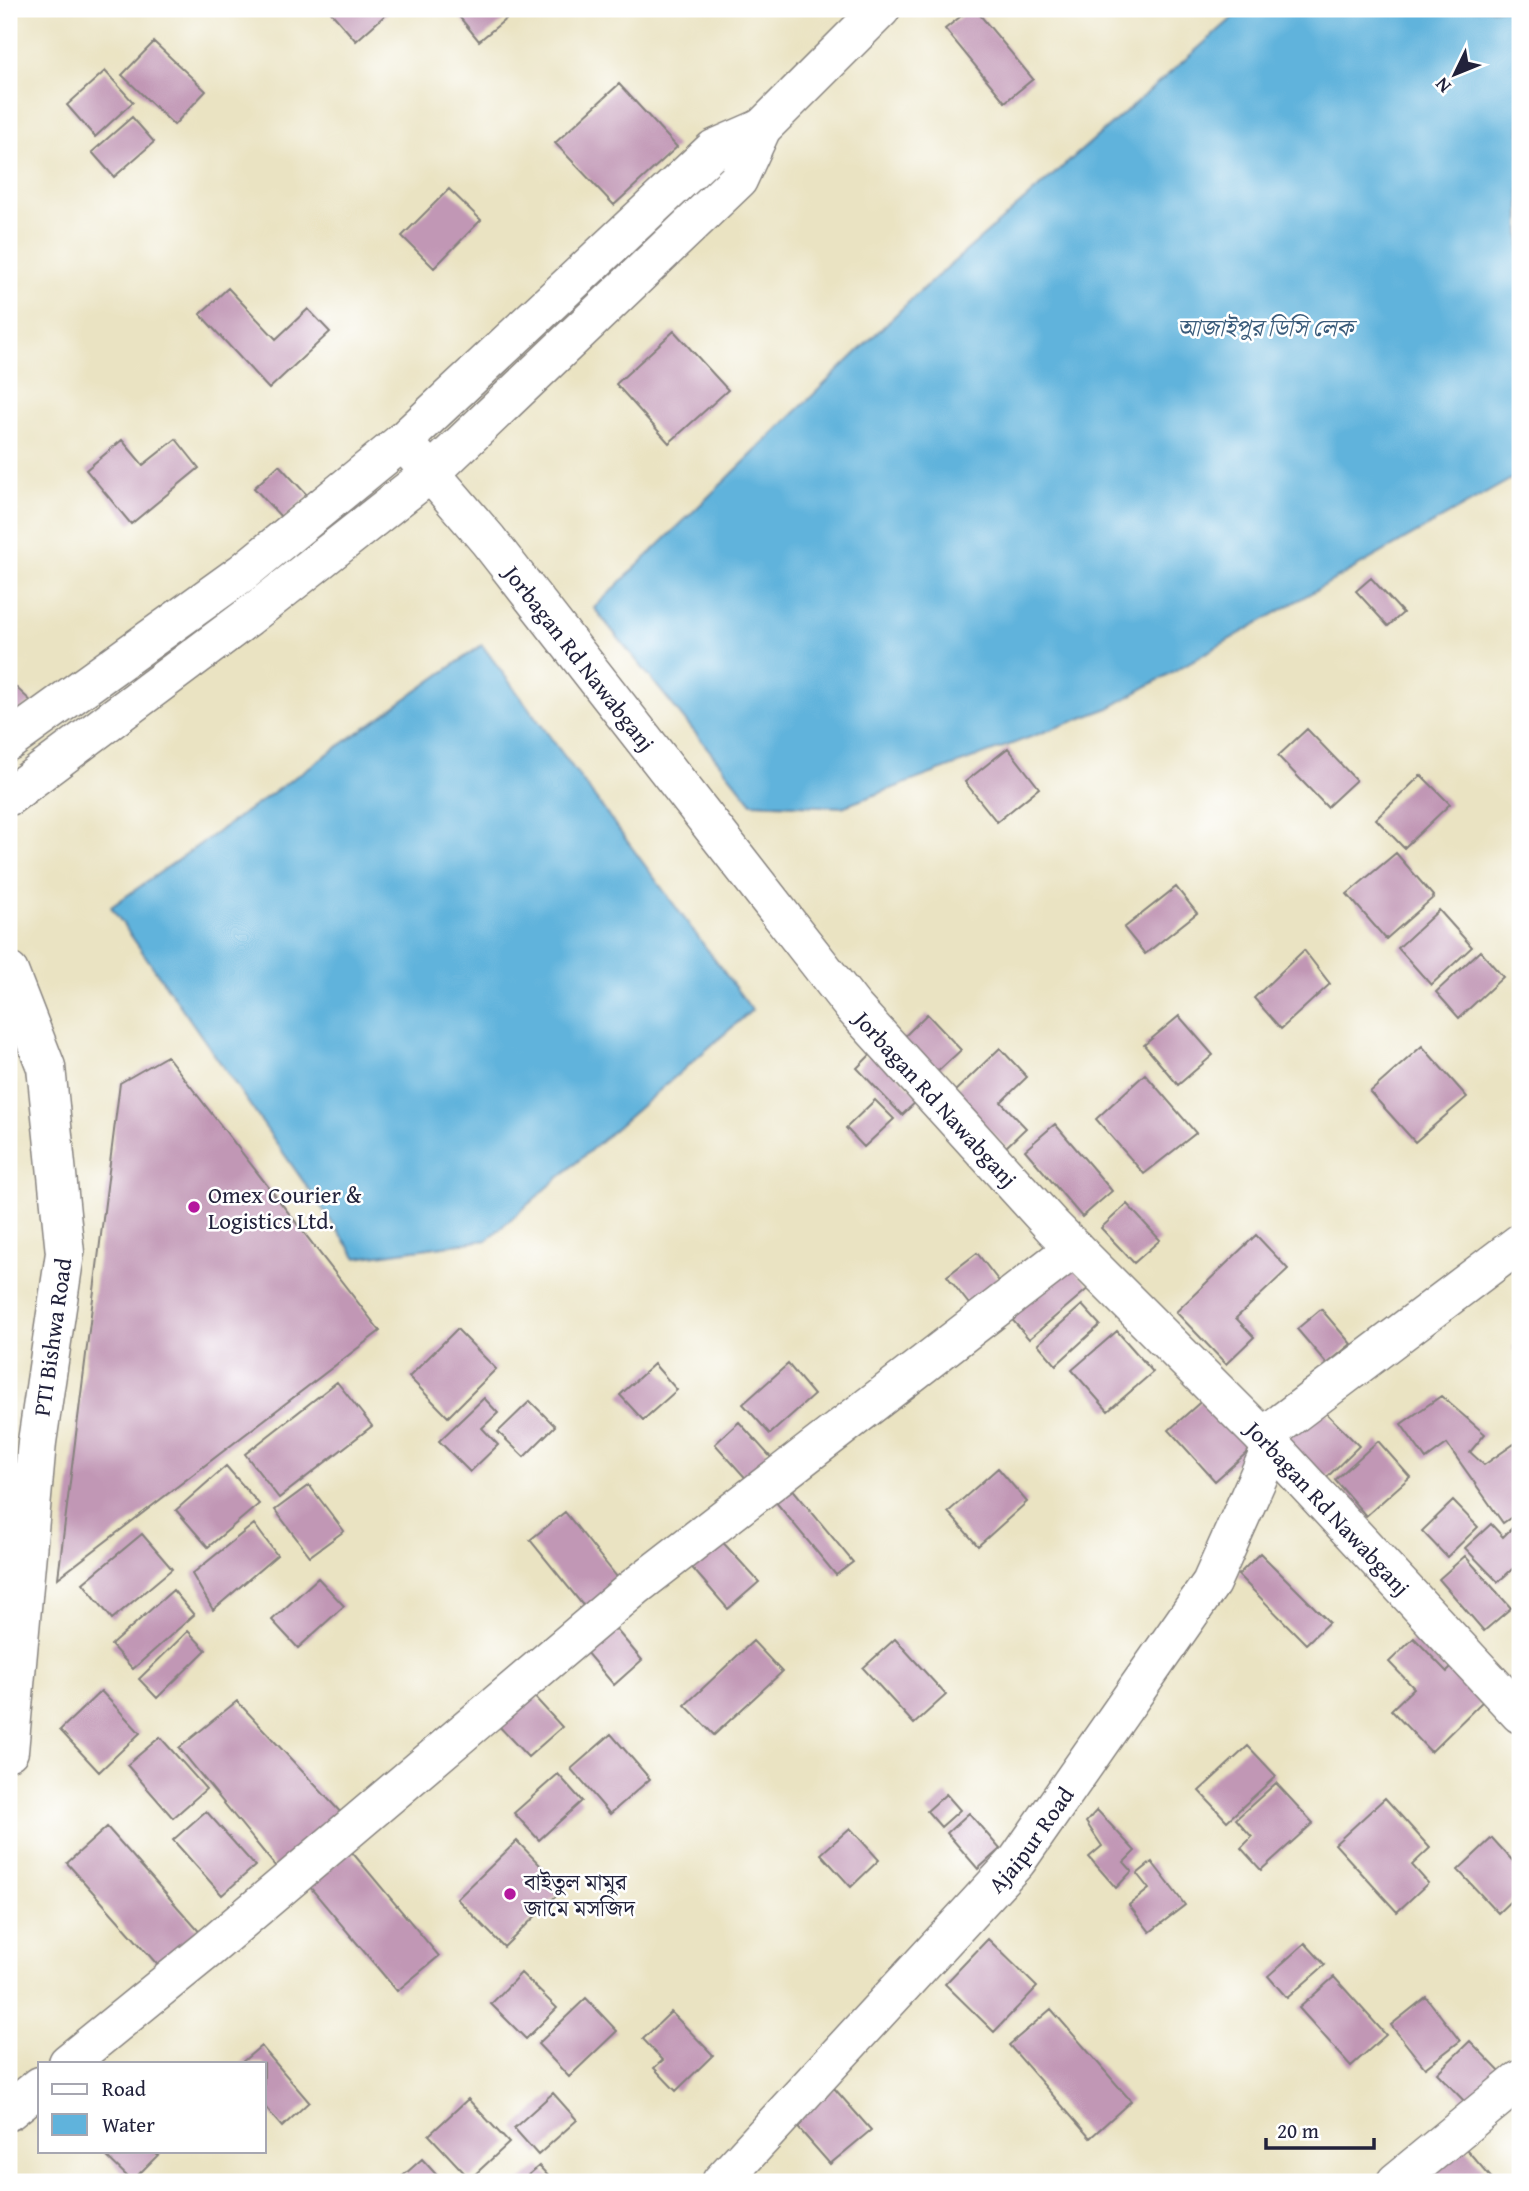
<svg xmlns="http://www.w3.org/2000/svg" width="1529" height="2191" viewBox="0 0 1529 2191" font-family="'Gentium Book Plus','Noto Serif Bengali',serif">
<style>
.water{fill:#60b3dc;stroke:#416a8c;stroke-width:2}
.building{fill:#c197b5}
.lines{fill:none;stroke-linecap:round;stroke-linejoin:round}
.minor-casing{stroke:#86827e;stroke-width:41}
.highway-casing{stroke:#86827e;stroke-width:41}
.minor{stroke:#fff;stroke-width:38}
.highway{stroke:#fff;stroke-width:38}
.poi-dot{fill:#b5179e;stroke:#fff;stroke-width:2.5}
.labels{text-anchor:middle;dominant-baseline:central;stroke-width:5;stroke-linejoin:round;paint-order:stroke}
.street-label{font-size:23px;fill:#22223b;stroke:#fff}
.poi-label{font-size:23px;fill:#22223b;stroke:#fff;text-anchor:start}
.water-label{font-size:24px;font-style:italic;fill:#3b5c7b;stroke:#fff}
</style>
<rect width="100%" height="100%" fill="#fff"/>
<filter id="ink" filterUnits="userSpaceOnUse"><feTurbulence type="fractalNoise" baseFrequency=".0143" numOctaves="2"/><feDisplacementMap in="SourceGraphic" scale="14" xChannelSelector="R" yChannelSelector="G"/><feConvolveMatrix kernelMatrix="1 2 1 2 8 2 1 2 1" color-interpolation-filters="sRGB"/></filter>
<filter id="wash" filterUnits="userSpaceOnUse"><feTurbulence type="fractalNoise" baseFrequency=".00686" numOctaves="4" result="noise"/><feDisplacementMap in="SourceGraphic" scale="28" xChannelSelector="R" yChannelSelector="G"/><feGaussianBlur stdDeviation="1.57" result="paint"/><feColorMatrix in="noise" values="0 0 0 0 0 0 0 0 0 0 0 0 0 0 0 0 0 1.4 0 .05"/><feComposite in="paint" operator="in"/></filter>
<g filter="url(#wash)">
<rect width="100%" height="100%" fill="#eae3c2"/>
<path class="water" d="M1243 9H1520V474L1109 708 842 807 752 803 594 608 917 294Z
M482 645 752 1010 487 1240 357 1258 111 907Z"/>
<g id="blocks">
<path class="building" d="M328 9H392L356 41Z
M453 9H518L479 41Z
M970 9H975L1033 79 1005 102 945 29Z
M154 42 206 91 174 125 122 75Z
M105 71 133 102 95 137 67 105Z
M619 84 677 147 614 205 555 143Z
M132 117 154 142 114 177 92 152Z
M449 189 481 220 434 268 402 236Z
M228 288 276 339 308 309 330 332 269 389 200 314Z
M674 331 728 390 669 443 616 384Z
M176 439 199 468 131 524 86 470 122 440 143 465Z
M279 465 308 496 283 519 254 488Z
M1371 578 1403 613 1388 626 1356 591Z
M9 681 32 702 9 717Z
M1307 729 1356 780 1327 807 1278 756Z
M1008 748 1039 788 997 822 965 782Z
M1421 775 1450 804 1404 848 1376 819Z
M1396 853 1434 897 1386 939 1347 894Z
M1176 887 1197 913 1145 954 1124 928Z
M1439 910 1472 947 1431 985 1398 948Z
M1304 950 1330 984 1281 1029 1254 998Z
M1480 951 1503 977 1459 1018 1436 992Z
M927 1014 961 1050 933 1076 900 1041Z
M1179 1016 1213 1055 1178 1085 1144 1045Z
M1422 1046 1467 1097 1415 1142 1370 1092Z
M1000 1048 1027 1077 1001 1102 1026 1128 1006 1147 953 1093Z
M874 1051 920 1098 902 1115 857 1068Z
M167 1056 380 1331 58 1578 120 1083Z
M1145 1074 1196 1133 1144 1174 1096 1119Z
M875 1100 894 1119 864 1147 846 1128Z
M1055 1124 1112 1191 1082 1217 1025 1150Z
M1127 1204 1160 1240 1134 1263 1101 1228Z
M1256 1235 1288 1269 1236 1318 1254 1337 1226 1364 1176 1312Z
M977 1253 1005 1289 976 1313 947 1276Z
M1070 1264 1090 1287 1029 1339 1009 1316Z
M1082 1305 1100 1325 1056 1365 1038 1344Z
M1321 1309 1351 1344 1327 1364 1297 1329Z
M457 1329 496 1369 448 1417 409 1377Z
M1117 1331 1153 1372 1108 1411 1072 1370Z
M1520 1340V1356L1512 1347Z
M654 1364 677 1390 643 1420 620 1395Z
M788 1364 814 1395 770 1434 743 1404Z
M337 1382 372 1426 279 1498 245 1454Z
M1441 1396 1485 1434 1470 1452 1484 1465 1514 1444 1520 1453V1511L1503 1523 1447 1444 1426 1459 1401 1424Z
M1206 1397 1252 1448 1215 1481 1169 1430Z
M484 1398 498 1413 482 1428 498 1445 470 1472 439 1441Z
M530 1401 555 1426 524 1457 498 1432Z
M1319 1406 1359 1446 1322 1482 1283 1443Z
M739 1422 775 1462 751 1484 715 1444Z
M1378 1441 1410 1477 1366 1516 1335 1480Z
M226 1466 259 1504 208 1547 176 1510Z
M998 1468 1027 1502 978 1546 948 1512Z
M786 1481 853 1562 836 1575 770 1495Z
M309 1485 344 1531 310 1556 275 1510Z
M1453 1501 1478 1527 1447 1557 1422 1531Z
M565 1512 625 1587 590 1614 530 1540Z
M254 1524 277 1555 213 1610 192 1574Z
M1491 1524 1503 1537 1515 1525 1520 1531V1562L1498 1582 1465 1548Z
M142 1534 172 1569 112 1619 83 1583Z
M718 1537 759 1582 728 1609 688 1563Z
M1260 1553 1329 1622 1306 1644 1238 1575Z
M1465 1556 1511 1608 1484 1631 1439 1579Z
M318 1578 344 1606 298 1648 272 1620Z
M173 1590 194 1615 133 1669 111 1645Z
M614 1627 642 1660 614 1685 586 1652Z
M188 1631 206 1650 157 1698 139 1679Z
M1414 1638 1447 1672 1453 1666 1485 1699 1431 1752 1391 1710 1414 1688 1389 1662Z
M895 1639 946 1695 914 1724 863 1668Z
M753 1641 782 1672 714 1735 685 1705Z
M101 1691 140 1733 99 1772 60 1730Z
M531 1693 562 1727 528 1757 497 1724Z
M237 1701 343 1815 276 1867 179 1748Z
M611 1734 650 1779 610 1814 571 1769Z
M160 1737 206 1789 173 1818 127 1765Z
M1248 1746 1276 1776 1227 1821 1199 1791Z
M558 1774 582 1801 539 1840 514 1813Z
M1276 1783 1313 1823 1261 1870 1241 1848 1252 1837 1236 1819Z
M946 1794 960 1810 941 1827 927 1811Z
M1385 1798 1430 1848 1412 1865 1428 1883 1397 1912 1335 1844Z
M1097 1810 1135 1851 1124 1862 1132 1871 1116 1888 1089 1857 1102 1846 1086 1822Z
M206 1811 255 1866 222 1895 173 1840Z
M969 1813 1000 1849 978 1869 947 1833Z
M107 1827 203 1936 163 1971 67 1863Z
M850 1828 879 1860 851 1887 821 1854Z
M1492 1838 1520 1869V1892L1498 1913 1458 1870Z
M517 1841 563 1889 504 1947 457 1899Z
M351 1851 439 1956 397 1991 309 1886Z
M1152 1862 1185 1905 1150 1932 1129 1905 1149 1889 1137 1874Z
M988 1939 1037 1987 994 2032 945 1984Z
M1305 1943 1325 1965 1287 1998 1268 1976Z
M521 1973 557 2008 526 2039 491 2004Z
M1334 1977 1386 2035 1351 2066 1299 2008Z
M1426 1997 1460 2041 1425 2068 1391 2025Z
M586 1998 617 2031 569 2077 538 2044Z
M1051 2009 1131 2101 1090 2138 1009 2045Z
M671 2012 713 2055 676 2091 654 2068 663 2060 643 2039Z
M1470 2041 1503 2075 1470 2107 1437 2073Z
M261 2046 309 2102 282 2127 264 2106V2063H241Z
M834 2088 871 2130 830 2164 794 2123Z
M553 2093 577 2120 538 2155 514 2128Z
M468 2099 509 2143 470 2179 429 2135Z
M1460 2142 1495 2182H1432L1424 2174Z
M101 2151H162L132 2181Z
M422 2159 443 2182H396Z
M539 2166 554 2182H520Z"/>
</g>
</g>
<g filter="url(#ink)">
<use href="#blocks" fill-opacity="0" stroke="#86827e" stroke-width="2"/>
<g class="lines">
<g class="minor-casing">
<g id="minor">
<path id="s1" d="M403 441 488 540 853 1007 1053 1227 1263 1437 1520 1714"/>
<path d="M9 741 242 573 403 441 714 149 762 128"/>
<path d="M9 796 248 617 432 472 738 180 762 128 881 9"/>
<path d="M1263 1437 1520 1243"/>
<path d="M68 2063 207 1950 635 1587 1074 1248"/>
<path d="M9 2111 40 2086"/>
<path id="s2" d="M721 2182 1017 1861 1211 1583 1272 1446"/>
<path d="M1396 2182 1520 2080"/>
</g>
</g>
<g class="highway-casing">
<path id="highway" d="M9 972 46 1067 65 1253 37 1442 9 1751"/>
</g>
<use href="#minor" class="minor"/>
<use href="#highway" class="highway"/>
</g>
</g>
<g class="poi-dot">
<circle cx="194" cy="1207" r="7"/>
<circle cx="510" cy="1894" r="7"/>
</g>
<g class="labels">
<g class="street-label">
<text stroke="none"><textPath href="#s1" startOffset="280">Jorbagan Rd Nawabganj</textPath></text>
<text stroke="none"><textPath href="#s1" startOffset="847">Jorbagan Rd Nawabganj</textPath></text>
<text transform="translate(52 1337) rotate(-82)">PTI Bishwa Road</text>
<text stroke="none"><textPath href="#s1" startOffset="1414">Jorbagan Rd Nawabganj</textPath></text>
<text stroke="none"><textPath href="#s2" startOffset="462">Ajaipur Road</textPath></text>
</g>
<g class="poi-label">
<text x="208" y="1194">Omex Courier &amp;<tspan x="208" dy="26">Logistics Ltd.</tspan></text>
<text x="524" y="1881">বাইতুল মামুর<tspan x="524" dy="26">জামে মসজিদ</tspan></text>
</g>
<g class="water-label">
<text x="1265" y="327">আজাইপুর ডিসি লেক</text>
</g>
</g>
<rect width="1529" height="2191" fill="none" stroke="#fff" stroke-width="35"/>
<rect x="38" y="2062" width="228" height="91" fill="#ffffff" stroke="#a7a7b1" stroke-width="2"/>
<rect x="52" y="2084" width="35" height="10" fill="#ffffff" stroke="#a7a7b1" stroke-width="2"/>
<text x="102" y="2096" font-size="21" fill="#22223b">Road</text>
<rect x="52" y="2114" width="35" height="21" fill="#60b3dc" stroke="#a7a7b1" stroke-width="2"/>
<text x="102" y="2132" font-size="21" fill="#22223b">Water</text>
<g transform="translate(1455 74) rotate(227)" stroke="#ffffff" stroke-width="5" paint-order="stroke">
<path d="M0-5L12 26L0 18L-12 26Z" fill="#22223b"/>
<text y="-10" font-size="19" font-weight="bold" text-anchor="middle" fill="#22223b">N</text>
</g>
<path d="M1266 2138v10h108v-10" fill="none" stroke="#22223b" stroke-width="3.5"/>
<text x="1277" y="2138" font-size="21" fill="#22223b" stroke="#ffffff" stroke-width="5" paint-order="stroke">20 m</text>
</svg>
